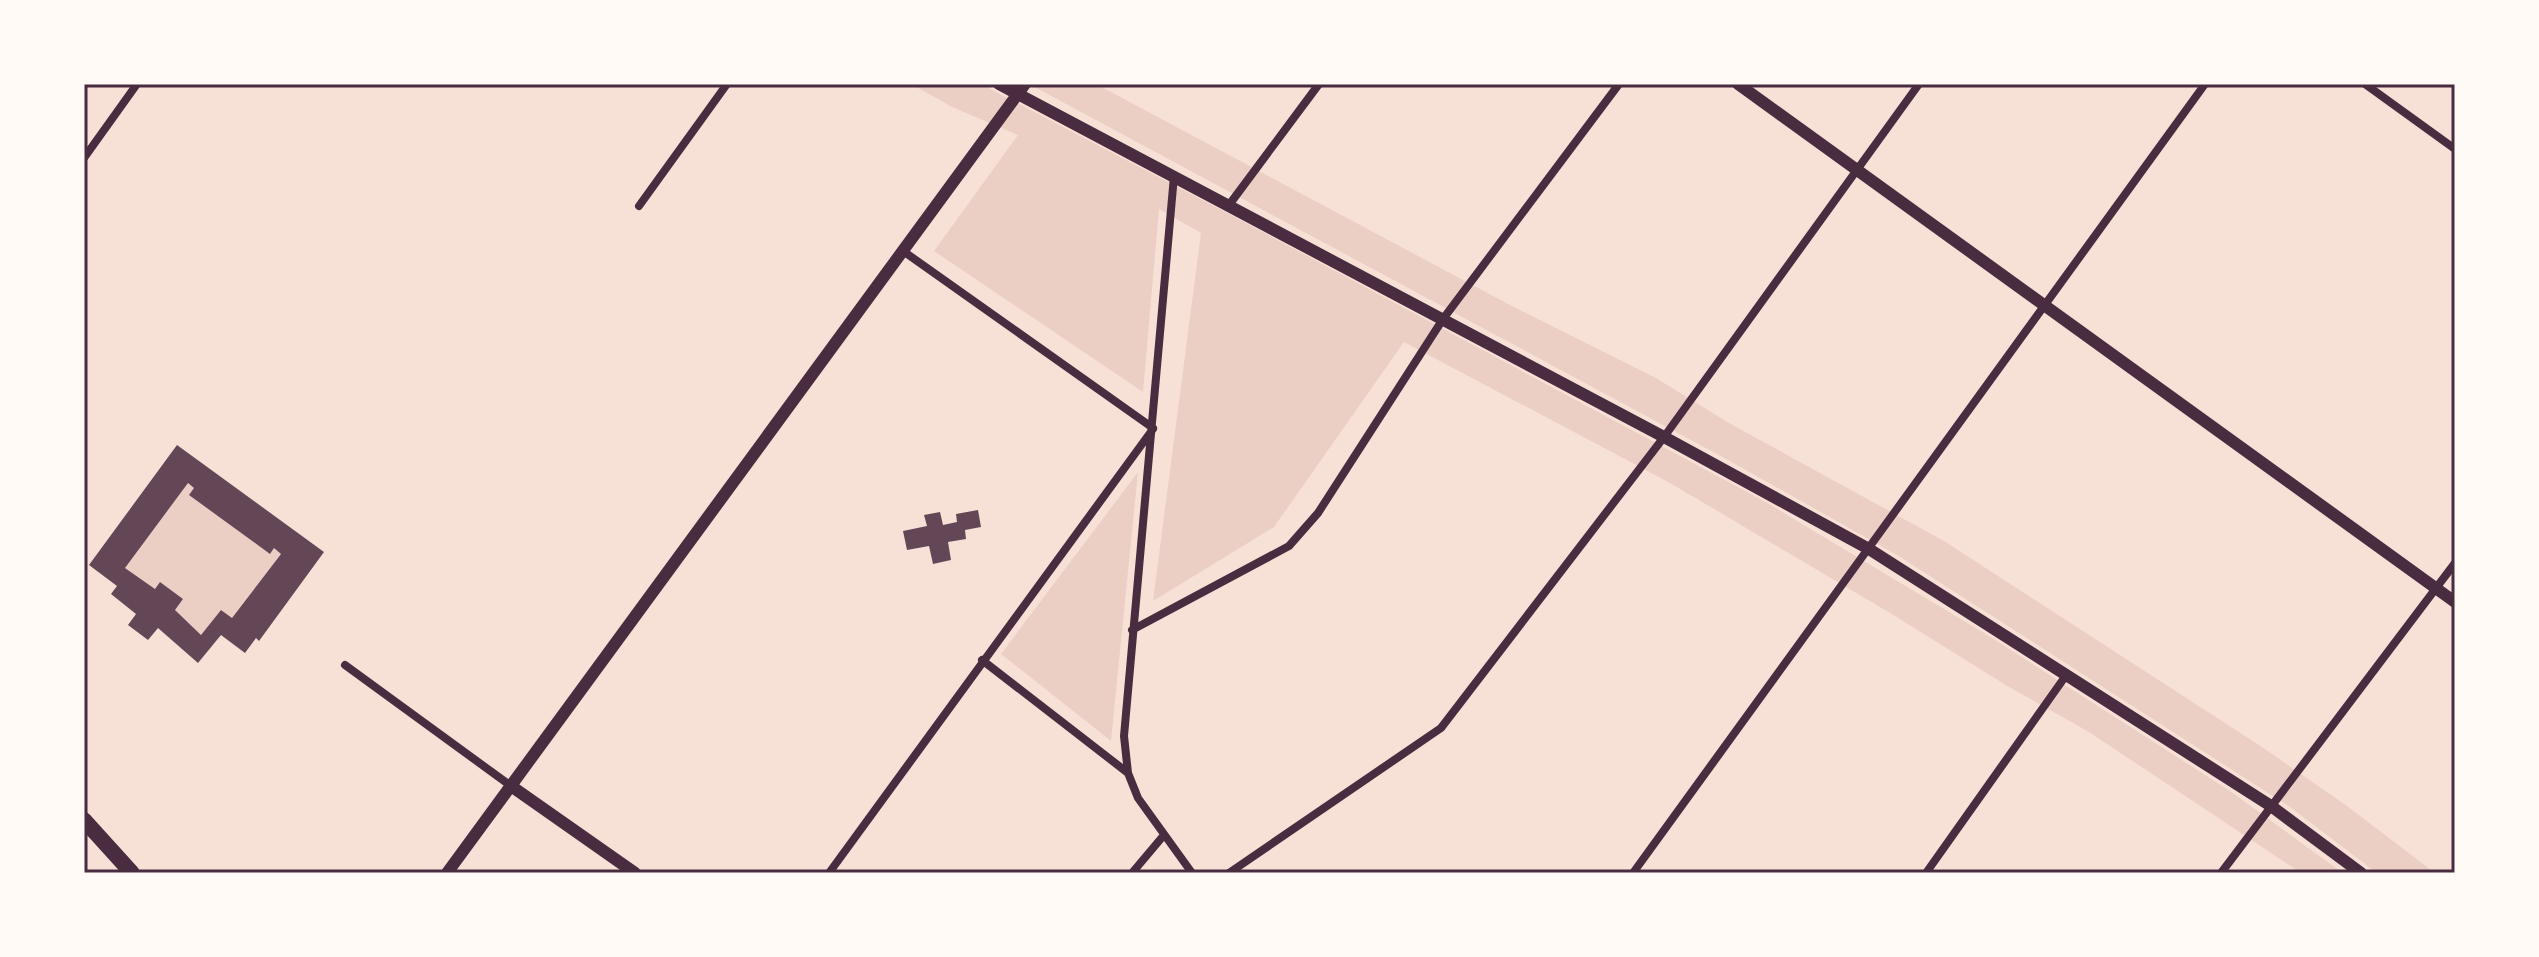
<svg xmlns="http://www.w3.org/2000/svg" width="2539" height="957" viewBox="0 0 2539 957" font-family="'Roboto Condensed',sans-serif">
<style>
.green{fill:#ebcfc5}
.building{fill:#644757;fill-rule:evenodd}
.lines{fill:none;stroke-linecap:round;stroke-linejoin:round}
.minor{stroke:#4a2c40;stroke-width:8}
.tertiary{stroke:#4a2c40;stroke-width:12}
.primary{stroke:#4a2c40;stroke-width:16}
.neatline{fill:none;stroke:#4a2c40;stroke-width:3}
</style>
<rect width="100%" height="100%" fill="#f7e1d7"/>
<path class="green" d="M911 84H981L1231 215 1764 501 1989 636 2230 791 2343 873H2301L2089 732 2009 687 1890 613 1670 483 1404 342 1274 527 1153 601 1201 233 1159 209 1143 392 934 251 1018 135 952 107Z
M1029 84H1096L1510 305 1656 378 1729 423 1944 541 2262 747 2347 806 2435 873H2377L2290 807 1897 555 1728 460Z
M1138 472 1111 741 1001 654Z
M188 483 194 488 190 495 270 554 274 548 281 554 232 618 221 610 201 635 175 610 183 599 160 582 155 589 125 568Z"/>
<path class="building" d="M177 445 324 552 259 641 256 638 245 653 221 635 198 663 158 628 148 640 128 625 136 614 111 594 117 586 89 565ZM188 483 194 488 189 495 270 554 274 548 281 554 232 618 221 610 201 635 175 610 183 599 160 582 155 589 125 568Z
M978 510 981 527 965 530 966 539 948 542 951 560 933 564 929 546 907 550 903 531 927 526 924 515 940 512 943 525 957 522 956 514Z"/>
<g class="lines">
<path class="minor" d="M2365 84 2455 149
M84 158 137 84
M1229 205 1319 84
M639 206 727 84
M903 251 1153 428
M1132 630 1289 546 1318 513 1443 319 1619 84
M982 660 1128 773 1138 798 1192 873
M345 665 511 786
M1128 773 1124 736 1174 176
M829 873 1153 429
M1132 873 1164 835
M1229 873 1441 728 1664 437 1919 84
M1633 873 2205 84
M1926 873 2067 674
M2221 873 2455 563"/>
<path class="tertiary" d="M999 84 1664 437 1869 549 2271 806 2361 873
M1738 84 2455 602
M511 786 635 873
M447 873 1025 84"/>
<path class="primary" d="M84 820 132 873"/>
</g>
<rect width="2539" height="957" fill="none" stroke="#fffaf5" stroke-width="172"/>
<rect x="86" y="86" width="2367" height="785" class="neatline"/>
</svg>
